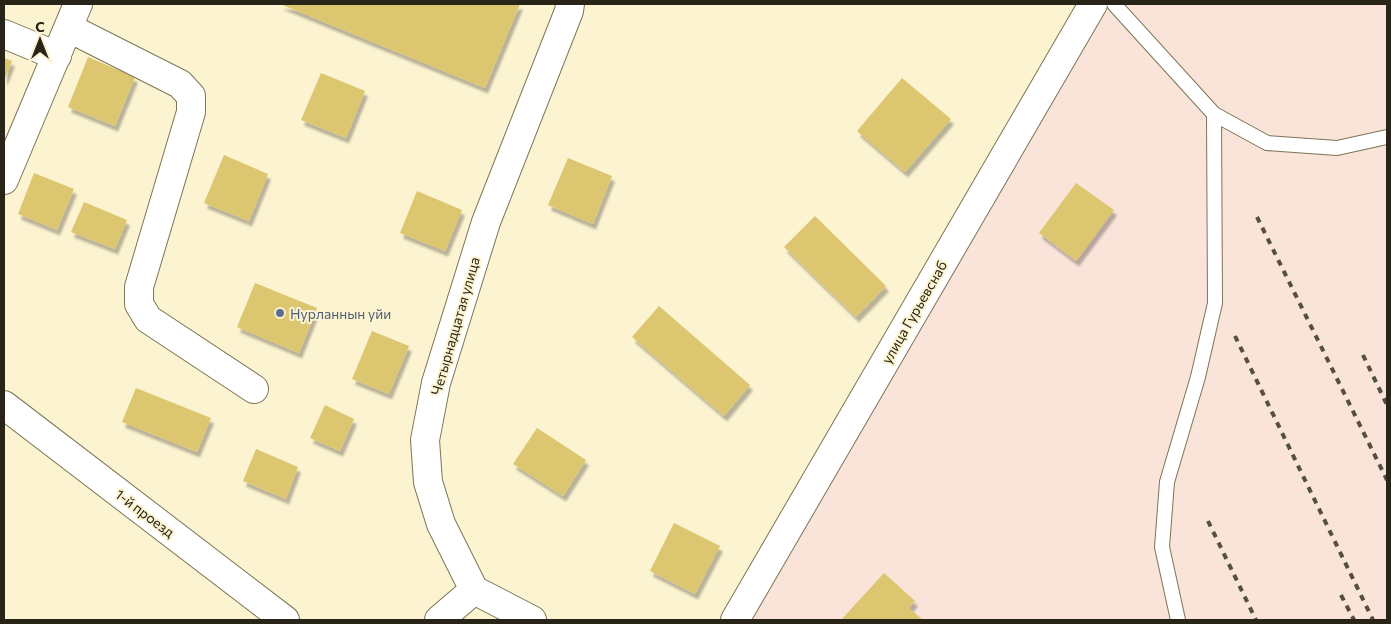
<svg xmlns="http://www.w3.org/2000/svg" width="1391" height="624" viewBox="0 0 1391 624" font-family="Commissioner,sans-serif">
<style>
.industrial{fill:#fae3d8}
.building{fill:#dcc66f;filter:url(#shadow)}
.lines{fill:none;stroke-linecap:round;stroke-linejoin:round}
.service-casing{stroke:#7d7556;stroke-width:16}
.minor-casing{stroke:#7d7556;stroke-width:30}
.service{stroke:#fff;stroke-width:14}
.minor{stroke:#fff;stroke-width:28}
.rail{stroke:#54503e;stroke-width:4;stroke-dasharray:6 6;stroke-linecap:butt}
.service-dot{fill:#5c6f8a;stroke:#fcf3d0;stroke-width:2}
.labels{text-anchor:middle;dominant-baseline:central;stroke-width:4;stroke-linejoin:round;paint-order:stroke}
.street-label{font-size:14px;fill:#282518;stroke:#fcf3d0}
.service-label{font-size:14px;fill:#4e5e75;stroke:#fcf3d0;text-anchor:start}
</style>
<defs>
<filter id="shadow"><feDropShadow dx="3" dy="5.5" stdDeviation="1" flood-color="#0004"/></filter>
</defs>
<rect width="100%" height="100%" fill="#fcf3d0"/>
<path class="industrial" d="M1109 4H1387V620H743Z"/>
<path class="building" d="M280 4H520L485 88Z
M88 57 135 77 115 126 68 107Z
M4 58 12 61 4 81Z
M321 73 365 91 346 138 301 120Z
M902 78 951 119 905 172 857 131Z
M224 155 268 174 249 221 204 203Z
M568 158 612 176 593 224 548 205Z
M34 173 74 189 57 230 18 214Z
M1076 183 1114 210 1076 261 1039 233Z
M417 191 462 210 445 251 400 233Z
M84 202 127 220 115 249 71 232Z
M815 216 886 286 856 317 784 247Z
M255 283 317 308 299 353 237 327Z
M659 306 750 385 724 416 632 337Z
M372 331 409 346 389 394 352 379Z
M136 388 211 418 197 452 122 422Z
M325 405 354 419 340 451 310 438Z
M537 428 586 460 563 496 513 464Z
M256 449 298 467 286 499 243 481Z
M674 523 720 546 695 594 650 571Z
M884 573 915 601 909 608 923 620H841Z"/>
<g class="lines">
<g class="service-casing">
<path id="service" d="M1114 4 1214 114 1267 143 1337 148 1387 137
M1178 620 1162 547 1167 482 1198 377 1215 303 1214 114"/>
</g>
<g class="minor-casing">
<path id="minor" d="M69 28 180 84 191 96V112L139 287V304L148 319 254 389
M4 34 57 56
M4 180 78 4
M4 405 285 620
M439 620 474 590
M532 620 474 590 441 524 428 482 425 440 436 383 486 222 569 11 570 4
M735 620 1093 4"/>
</g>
<use href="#service" class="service"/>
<use href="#minor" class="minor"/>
<path class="rail" d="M1257 217 1387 480
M1235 336 1373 620
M1363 355 1387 405
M1208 521 1256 620
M1341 595 1354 620"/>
</g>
<circle class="service-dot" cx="280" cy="313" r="5"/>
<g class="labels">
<g class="street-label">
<text transform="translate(914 312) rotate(-60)">улица Гурьевснаб</text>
<text transform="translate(455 326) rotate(-74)">Четырнадцатая улица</text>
<text transform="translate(145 513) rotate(37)">1-й проезд</text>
</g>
<g class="service-label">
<text x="290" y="313">Нурланнын уйи</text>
</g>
</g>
<rect width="1391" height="624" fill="none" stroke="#282518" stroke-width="10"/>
<g transform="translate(40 40)" stroke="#fcf3d0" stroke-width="4" paint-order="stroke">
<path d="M0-4L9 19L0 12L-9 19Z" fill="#282518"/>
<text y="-8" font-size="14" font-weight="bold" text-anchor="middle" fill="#282518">С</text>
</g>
</svg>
